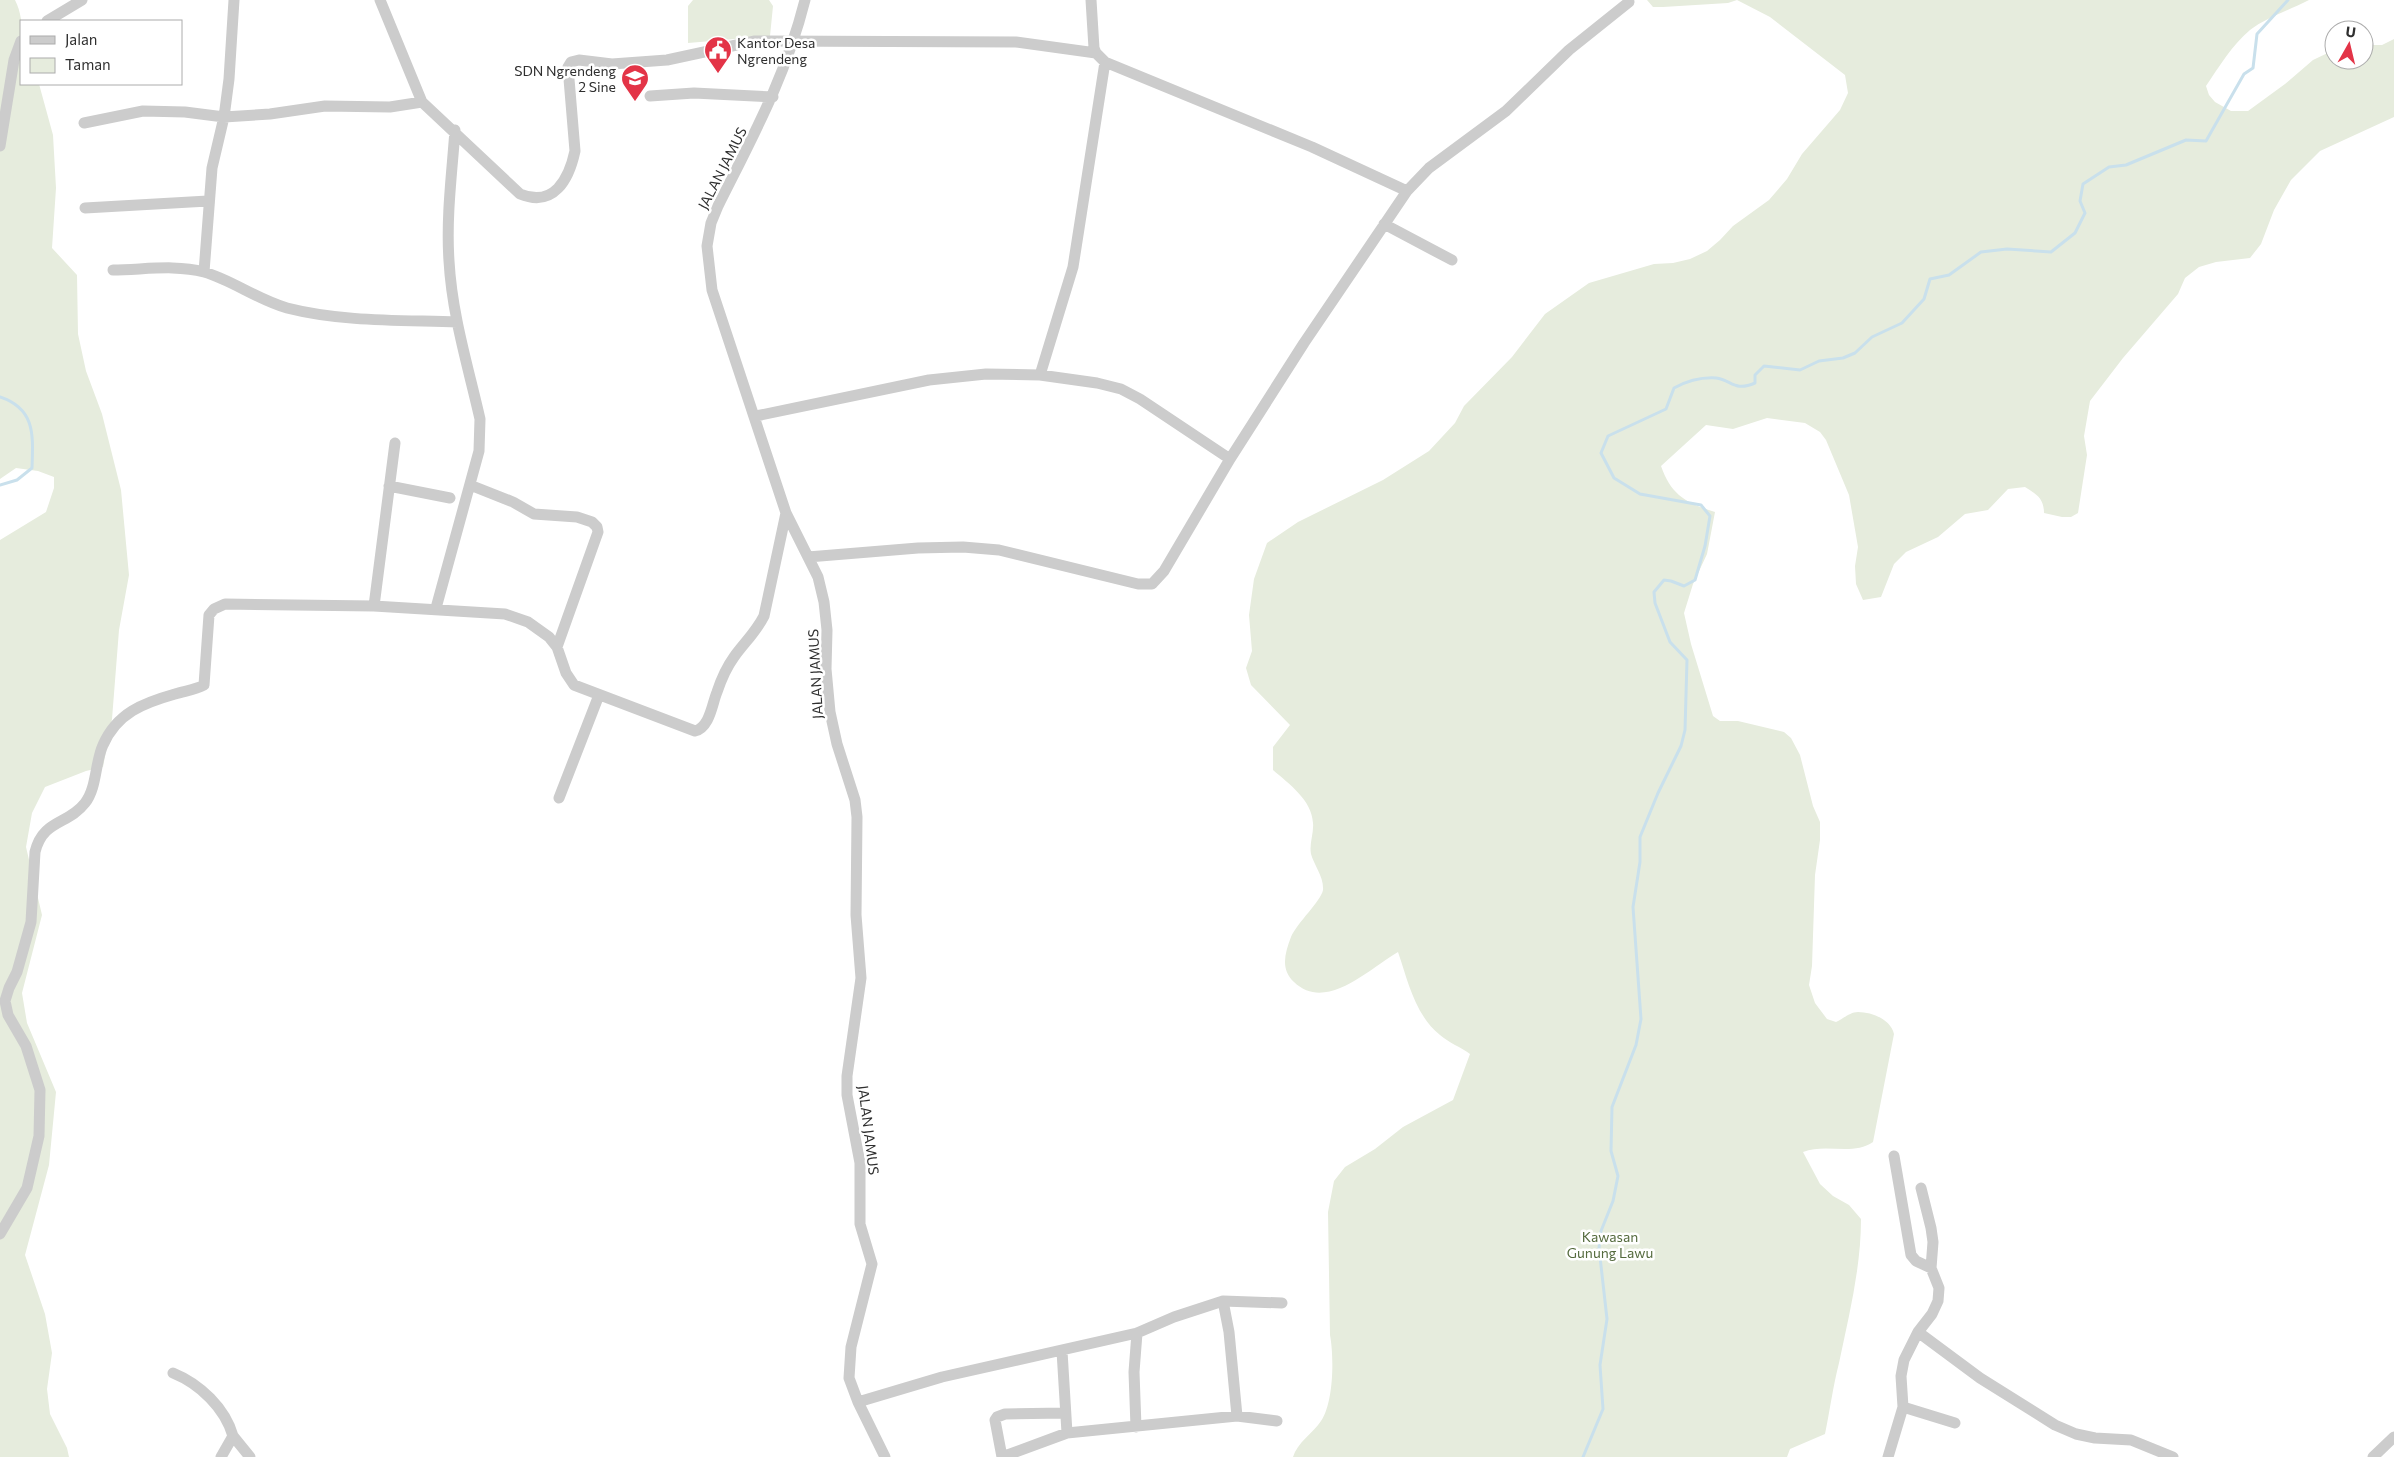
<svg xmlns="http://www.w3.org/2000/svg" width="2394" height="1457" viewBox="0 0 2394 1457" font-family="Commissioner,sans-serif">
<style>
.green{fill:#e6ecdd}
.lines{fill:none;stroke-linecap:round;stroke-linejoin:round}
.stream{stroke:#c9e0ec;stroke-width:3}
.minor{stroke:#ccc;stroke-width:11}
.labels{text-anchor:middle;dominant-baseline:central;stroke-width:5;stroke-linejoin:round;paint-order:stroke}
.poi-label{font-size:14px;fill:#2f2f2f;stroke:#fff;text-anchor:start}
.street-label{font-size:14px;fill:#2f2f2f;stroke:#fff}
.park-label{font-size:14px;fill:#546a3d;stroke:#fff}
</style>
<rect width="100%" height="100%" fill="#fff"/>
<path class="green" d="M0 0H15C27 23 21 57 21 84H39L53 135 56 188 52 248 77 275 78 334 86 371 102 414 121 490 129 575 119 630 112 719 103 767 86 771 45 787 32 813 26 847 42 915 22 993 27 1023 56 1092 49 1165 25 1255 45 1314 52 1353 47 1389 50 1414 67 1448 69 1457H0V540L46 512 54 488V477L38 471 16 468 0 479Z
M693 0H769L773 6 770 36 688 43V6Z
M1647 0H2309C2290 10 2267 17 2250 30 2232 45 2219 67 2206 86L2209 95 2215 102 2231 111H2248L2285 84 2313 60 2334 50V60H2364V45H2382L2394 39V117L2320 151 2291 180 2274 210 2261 244 2250 258 2216 262 2199 267 2185 278 2178 294 2123 358 2090 401 2084 436 2087 455 2078 513 2071 517H2062L2044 513C2044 498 2036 494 2025 487L2008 489 1988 510 1965 514 1938 537 1906 552 1894 564 1881 597 1863 600 1856 584 1855 566 1858 547 1849 495 1826 440 1820 432 1805 423 1767 418 1733 429 1706 425 1661 466C1671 495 1686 503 1715 512L1707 554 1693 584 1684 613 1691 644 1713 716 1720 721H1738L1784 732 1791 738 1800 755 1813 806 1820 822V840L1815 875 1812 966 1809 985 1815 1003 1827 1019 1836 1022C1843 1019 1850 1012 1858 1012 1873 1012 1891 1020 1894 1034L1873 1142C1853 1156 1826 1143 1803 1152L1820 1184 1833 1196 1849 1205 1861 1219C1861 1268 1849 1315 1839 1363 1833 1386 1830 1410 1825 1434L1790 1449 1787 1457H1293C1297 1443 1313 1433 1321 1421 1334 1402 1334 1356 1330 1335L1328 1212 1334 1181 1345 1167 1375 1149 1403 1127 1453 1100 1470 1054C1461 1047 1449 1043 1440 1035 1415 1015 1408 981 1398 952 1370 968 1326 1013 1294 982 1280 969 1285 953 1291 937 1297 923 1321 901 1323 890 1324 877 1314 865 1311 854 1309 844 1314 833 1313 823 1312 800 1289 784 1273 770V747L1290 725 1251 685 1246 668 1252 651 1249 615 1254 579 1267 543 1298 522 1383 480 1429 451 1455 423 1464 406 1512 357 1545 314 1589 283 1654 264 1673 263 1690 259 1707 251 1720 240 1733 226 1769 200 1787 179 1802 154 1840 110 1848 93 1845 75 1770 17 1737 0 1728 3 1663 7H1653Z"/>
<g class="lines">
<path class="stream" d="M0 397C36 409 33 436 32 468L17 480 0 485
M1583 1457 1603 1409 1600 1365 1607 1319 1599 1248 1601 1231 1613 1201 1618 1176 1611 1151 1612 1107 1636 1045 1641 1019 1633 907 1640 862V837L1658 793 1681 746 1685 730 1687 660 1670 642 1655 603 1654 592 1664 580 1671 581 1684 586 1695 580 1705 546 1710 516 1701 505 1640 494 1614 478 1601 453 1608 436 1666 409 1674 388C1687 381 1700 377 1716 378 1732 380 1734 392 1755 383V375L1764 366 1800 370 1819 361 1843 358 1855 353 1872 337 1902 323 1924 299 1930 279 1949 275 1981 252 2007 249 2051 252 2075 233 2085 213 2080 201 2083 184 2109 167 2126 165 2186 140 2206 141 2244 74 2253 68 2257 34 2288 0"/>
<path class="minor" d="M380 0 422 102 520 194C554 208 569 179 575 151L568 67 571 62 579 60 612 64 667 60 755 41 1016 42 1096 53
M805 0C786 76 753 136 718 206L711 223 707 246 712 290 786 513 818 577 824 602 827 630 826 669 830 712 837 744 855 800 857 817 856 915 861 978 847 1076V1095L860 1163V1224L872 1264 851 1347 849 1378 858 1402 885 1457
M47 21 82 0
M1105 62 1312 147 1407 191
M650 96 694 93 773 97
M84 123 143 111 185 112 224 117 270 114 325 106 390 107 422 102
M0 146 14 60 21 41
M85 208 208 201
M1384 224 1452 260
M113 270C142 270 175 264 204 272 232 280 258 300 287 308 342 322 401 320 457 322
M204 272 212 168 224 117 229 79 234 0
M1040 375 1073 267 1105 62 1096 53 1094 48 1091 0
M756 416 929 380 986 374 1040 375 1097 383 1121 389 1140 399 1230 459
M470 485 513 502 534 514 577 517 592 522 597 527 598 532 557 647
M389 486 450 498
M808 557 918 548 963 547 999 550 1138 584H1152L1164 571 1230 459 1304 343 1407 191 1429 168 1506 111 1569 50 1629 2
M374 606 395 443
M436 608 479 451 480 419C468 366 452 315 449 261 446 217 452 173 455 130
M559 798 599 695
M1894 1156 1911 1255 1916 1261 1931 1268
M0 1234 27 1188 39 1136 40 1090 26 1046 8 1015 5 1001 9 988 17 972 31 922 35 852C43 819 68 825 85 803 97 788 95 762 103 745 117 713 143 703 175 694 184 691 195 690 204 685L209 615 214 609 225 604 374 606 505 614 528 622 549 637 557 647 566 673 574 685 695 731C710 727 712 704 717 692 721 680 726 668 734 657 744 643 756 632 764 616L786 513
M1223 1301 1282 1303
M1918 1332 1980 1378 2055 1425 2076 1434 2095 1438 2131 1440 2173 1457
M1062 1351 1067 1433
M173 1373C200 1384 225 1408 233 1436
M858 1402 942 1377 1137 1333 1174 1317 1223 1301 1229 1332 1237 1416
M1903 1407 1955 1423
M1064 1413 1005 1414 997 1417 995 1420 1002 1457 1067 1433 1237 1416 1277 1421
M1136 1427 1134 1372 1137 1333
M221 1457 233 1436 250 1457
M1888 1457 1903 1407 1901 1376 1904 1360 1918 1332 1932 1314 1938 1301 1939 1288 1931 1268 1933 1242 1931 1228 1921 1188
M2373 1457 2394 1437"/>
</g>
<defs>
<g id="civic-pin" transform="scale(1.4375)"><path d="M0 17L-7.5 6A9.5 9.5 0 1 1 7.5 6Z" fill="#e33447" stroke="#fff"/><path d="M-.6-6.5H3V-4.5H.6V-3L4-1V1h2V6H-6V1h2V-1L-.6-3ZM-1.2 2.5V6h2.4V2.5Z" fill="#fff"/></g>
<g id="school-pin" transform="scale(1.4375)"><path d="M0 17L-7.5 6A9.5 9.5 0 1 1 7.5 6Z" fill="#e33447" stroke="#fff"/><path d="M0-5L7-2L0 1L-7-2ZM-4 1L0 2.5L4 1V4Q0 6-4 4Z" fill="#fff"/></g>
</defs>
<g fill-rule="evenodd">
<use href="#civic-pin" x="718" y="50"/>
<use href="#school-pin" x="635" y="78"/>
</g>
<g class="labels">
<g class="poi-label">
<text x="737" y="42">Kantor Desa<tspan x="737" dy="16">Ngrendeng</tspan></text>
<text x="616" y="70" text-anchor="end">SDN Ngrendeng<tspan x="616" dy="16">2 Sine</tspan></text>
</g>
<g class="street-label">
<text transform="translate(722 168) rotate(-63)">JALAN JAMUS</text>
<text transform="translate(815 674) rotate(-93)">JALAN JAMUS</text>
<text transform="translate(869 1130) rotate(83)">JALAN JAMUS</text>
</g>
<g class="park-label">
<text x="1610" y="1236">Kawasan<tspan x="1610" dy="16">Gunung Lawu</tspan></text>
</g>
</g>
<rect x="20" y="20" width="162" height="65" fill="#ffffff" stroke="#acacac"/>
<rect x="30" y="36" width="25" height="8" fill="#cccccc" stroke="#acacac"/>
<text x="65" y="45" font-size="15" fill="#2f2f2f">Jalan</text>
<rect x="30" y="58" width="25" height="15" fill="#e6ecdd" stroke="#acacac"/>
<text x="65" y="70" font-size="15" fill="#2f2f2f">Taman</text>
<g transform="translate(2349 45) rotate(8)"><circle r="24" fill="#ffffff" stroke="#acacac"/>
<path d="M0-4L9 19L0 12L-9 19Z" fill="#e33447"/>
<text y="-8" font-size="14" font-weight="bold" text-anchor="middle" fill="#2f2f2f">U</text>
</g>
</svg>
